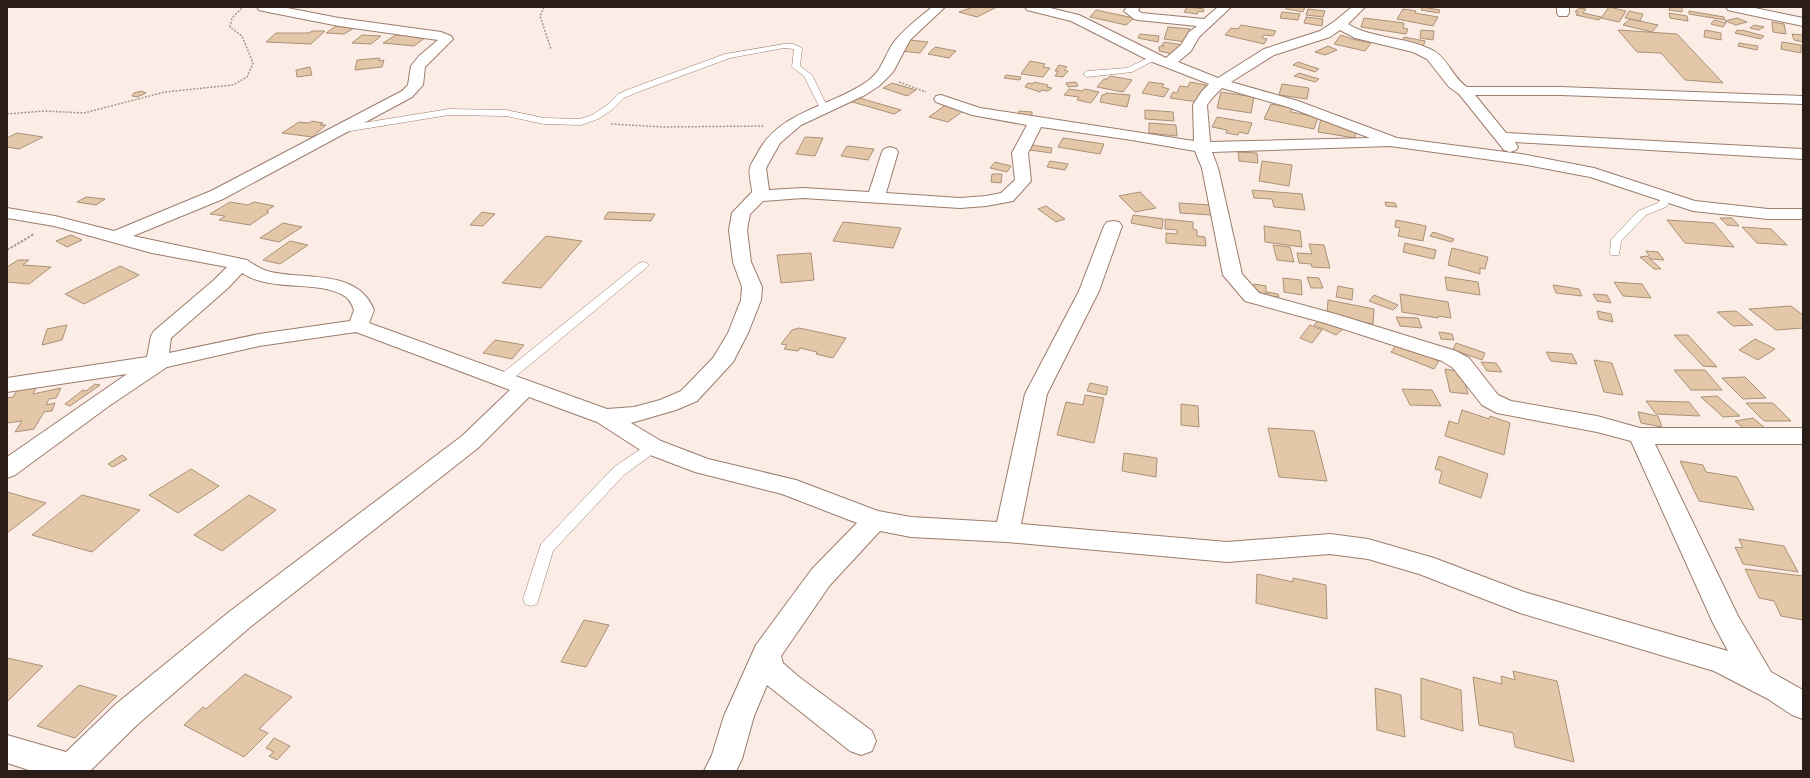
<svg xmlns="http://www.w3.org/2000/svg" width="1810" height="778" viewBox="0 0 1810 778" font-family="Lato,sans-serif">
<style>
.building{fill:#e4c7a8;stroke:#aa9177}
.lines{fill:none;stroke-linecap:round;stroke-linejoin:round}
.service-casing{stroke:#9c7c6b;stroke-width:1}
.minor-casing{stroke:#9c7c6b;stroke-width:2}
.secondary-casing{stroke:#9c7c6b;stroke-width:2}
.path-far1{stroke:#a4978f;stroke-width:1.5;stroke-dasharray:2 1.5;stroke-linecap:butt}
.path{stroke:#a4978f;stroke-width:2;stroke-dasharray:2.5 1.5;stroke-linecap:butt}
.service{fill:#fff;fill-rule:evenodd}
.minor{fill:#fff;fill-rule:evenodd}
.secondary{fill:#fff;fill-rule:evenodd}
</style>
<rect width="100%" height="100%" fill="#fbede5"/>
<path class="building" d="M973 7H997L977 17 959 12Z
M1187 7H1188L1204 9 1203 12 1199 11 1197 14 1184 12Z
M1286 7H1305L1303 12 1286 9Z
M1422 7 1440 10 1439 13 1421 10Z
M1609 7 1626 11 1619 22 1601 18Z
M1670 7H1682V12L1669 10Z
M1579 8 1586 9 1583 13 1601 17 1599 20 1576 15 1578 12H1575Z
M1308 9 1325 11 1323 17 1306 15Z
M1403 9 1416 11 1415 13 1438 17 1433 26 1397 19Z
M1096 10 1134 18 1126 25 1090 17Z
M1629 11 1643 14 1640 21 1625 18Z
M1689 11 1724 17 1725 20 1689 14Z
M1282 12 1300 14 1298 20 1280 18Z
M1669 13 1687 16 1688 21 1670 18Z
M1306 17 1323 19 1322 26 1304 23Z
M1364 18 1404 23 1403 28 1408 29 1406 34 1361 27Z
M1737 18 1747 22 1736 25 1725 21Z
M1630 19 1658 25 1652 32 1623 25Z
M1714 20 1726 23 1723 27 1711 24Z
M1772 22 1784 24 1786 34 1773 32Z
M1241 25 1276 31 1273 36 1264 35 1262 38 1267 39 1264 44 1225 35 1231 28 1238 29Z
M1754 25 1764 27 1759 30 1750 28Z
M336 26 354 28 344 34 326 33Z
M1168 27 1190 29 1186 42 1164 39Z
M1421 30 1434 31 1433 40 1420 38Z
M1618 30 1677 34 1723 83 1685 80 1661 53 1637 52Z
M1705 30 1721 33V40L1704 37Z
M1737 30 1741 31 1742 30 1764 36 1761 39 1735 33Z
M312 31H325L311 44 266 42 276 33H309Z
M1140 34 1159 36 1158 42 1138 38Z
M1792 34 1803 35V42L1794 40Z
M362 35 381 36 371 44 352 43Z
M396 35 426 37 414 46 383 43Z
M1341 35 1352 39 1371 43 1365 51 1334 44Z
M1404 37 1425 41 1423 47 1402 44Z
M910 40 928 42 920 53 901 51Z
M1164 42 1184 45 1177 55 1159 51 1160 49 1158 48 1160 46H1164L1162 45Z
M1782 42 1801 45V53L1781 49Z
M1739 43 1758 46 1757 50 1738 46Z
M1328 46 1337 50 1325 55 1315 52Z
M935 47 956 51 949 58 928 54Z
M380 58 379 61 384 60 382 67 355 70 357 60Z
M1030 61 1045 64 1043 67 1050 68 1043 77 1021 74Z
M1298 62 1319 69 1315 72 1293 65Z
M1059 65 1067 67 1064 70 1068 71 1063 77 1055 76 1058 71H1055Z
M310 67 312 75 297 77 296 70Z
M1299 73 1319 79 1315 82 1294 76Z
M1006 75 1021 77 1020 80 1004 78Z
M1110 76 1132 80 1123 92 1097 87 1104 79H1107Z
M1034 82 1048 85 1047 87 1052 88 1048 91 1042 90 1040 92 1025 87 1028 83 1033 84Z
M1076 82 1078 86 1068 87 1066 83Z
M1149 82 1164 84 1162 87 1169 89 1164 97 1142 93Z
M1190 82 1206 85 1198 102 1170 98 1173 92 1177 93 1180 86 1188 87Z
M892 83 916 90 907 96 883 88Z
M1282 84 1309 88 1307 99 1279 95Z
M1069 89 1082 91 1085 89 1099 92 1091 103 1077 100 1079 97 1064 95Z
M141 91 146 93 137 97 132 96 134 93Z
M1221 92 1254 97 1251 113 1217 108Z
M1106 93 1130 95 1127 107 1100 102 1102 95H1105Z
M856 97 901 110 894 114 849 101Z
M1271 104 1292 108 1291 112 1318 117 1314 129 1264 119Z
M944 106 954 107 963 111 948 122 929 117Z
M1145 110 1173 112 1174 121 1145 119Z
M1019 111 1032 112V116L1018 115Z
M1217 117 1252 123 1248 134 1239 132 1238 135 1226 133 1227 130 1212 127Z
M1321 118 1356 129 1355 138 1318 132Z
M312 121 323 123 320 125H326L312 137 282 133 299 122 309 123Z
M1149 123 1176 125 1177 136 1149 133Z
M17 133 43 137 19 149 7 147V138Z
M805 137 823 138 815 156 796 154Z
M1063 138 1104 144 1100 154 1058 147Z
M1032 145 1052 148 1051 153 1030 150Z
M847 146 874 149 868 160 841 156Z
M1238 152 1257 153 1258 163 1239 161Z
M1050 161 1068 164 1065 170 1047 167Z
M1262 161 1292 165 1289 186 1259 181Z
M995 162 1011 166 1007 172 990 168Z
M992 174H1002L1001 183 991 182Z
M1252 190 1302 194 1305 210 1274 207 1272 199 1254 198Z
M1140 192 1156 208 1135 212 1119 196Z
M86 197 105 199 96 205 77 202Z
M230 202 248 205 254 202 274 206 266 211 269 212 250 225 219 220 225 216 210 214Z
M1385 202 1395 203 1397 207 1386 206Z
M1179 203 1211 205 1212 215 1180 213Z
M1046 206 1065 219 1056 222 1038 209Z
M482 212 495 214 483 226 470 225Z
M608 212 655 214 651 221 604 219Z
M1133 215 1163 219 1162 229 1131 223Z
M1720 218H1732L1739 226 1727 225Z
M1165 219 1193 222V229L1197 230V236L1205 237 1206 246 1166 243V233L1177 234V230L1165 229Z
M1396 220 1426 226 1423 241 1398 236 1400 228 1395 227Z
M1667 220 1714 223 1734 247 1685 243Z
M843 222 901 228 893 248 833 241Z
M283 223 302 227 279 242 260 238Z
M1264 226 1300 231 1302 247 1265 242Z
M1742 227 1771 229 1787 245 1757 243Z
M1433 232 1454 239 1452 242 1430 236Z
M71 235 82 240 67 247 56 241Z
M546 236 582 241 541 288 502 283Z
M290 241 308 245 280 264 263 260Z
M1405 243 1436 250 1434 259 1403 252Z
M1309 244 1324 245 1330 268 1312 267 1311 264 1299 263 1297 253 1312 254Z
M1273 245 1290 247 1294 262 1277 260Z
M1452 248 1488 257 1485 269 1480 268V274L1448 265Z
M1646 251 1658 252 1664 260 1651 259Z
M811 253 814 280 781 283 777 255Z
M1647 256 1661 269H1654L1640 257Z
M18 260H29L23 265 51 267 29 284 7 282V267Z
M120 266 139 275 84 304 65 294Z
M1307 277 1319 278 1323 288H1311Z
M1445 277 1478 282 1480 295 1447 290Z
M1283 278 1301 280 1302 295 1284 292Z
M1614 282 1642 284 1651 298 1623 296Z
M1254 284 1266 286V294L1254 292Z
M1553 285 1579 289 1582 296 1556 293Z
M1338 286 1353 289 1352 300 1336 297Z
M1267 292 1278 294 1279 297 1268 296Z
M1400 294 1448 302 1451 318 1438 316V318L1402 312Z
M1593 294 1607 295 1611 303 1597 301Z
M1374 295 1398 305 1393 310 1369 301Z
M1328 300 1374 309 1373 324 1327 315Z
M1791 306 1803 315V328L1776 330 1749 309Z
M1597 311 1611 314 1613 322 1599 319Z
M1736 311 1753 325 1733 326 1717 312Z
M1396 317 1418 318 1422 328 1400 326Z
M1319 320 1335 327 1336 326 1343 329 1336 335 1314 325Z
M67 325 62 340 42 345 47 329Z
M1310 325 1322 330 1312 343 1300 338Z
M799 328 846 338 833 358 816 354 817 352 800 348 798 351 784 349 787 345 781 344 792 330Z
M1439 332 1452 334 1454 340 1441 339Z
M1674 335H1688L1717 367 1703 366Z
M1755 339 1775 349 1758 360 1739 350Z
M495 340 524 345 512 359 483 353Z
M1456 343 1485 353 1482 360 1453 350Z
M1397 344 1439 361 1434 369 1391 352Z
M1546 352 1572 354 1577 364 1551 361Z
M1594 360 1612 363 1623 395 1604 392Z
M1481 362 1496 363 1502 372 1487 371Z
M1445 369 1462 372 1468 394 1450 392Z
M1674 370H1705L1722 390H1691Z
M1745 377 1766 398 1743 399 1722 378Z
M1090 383 1108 387 1106 395 1087 391Z
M95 384 100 385 70 406 65 404 83 390 86 391Z
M37 386 33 394 61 388 56 398 49 399 46 405 55 403 52 411 44 412 34 429 15 432 22 421 7 423V398L13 397 18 389Z
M1402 389 1432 390 1441 406 1410 405Z
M1085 395 1104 398 1094 443 1057 435 1066 402 1083 405Z
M1717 396 1740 416 1723 417 1701 397Z
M1646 401 1689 402 1700 416 1656 414Z
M1746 403H1773L1791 421H1764Z
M1181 404 1198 406 1199 427 1181 425Z
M1462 410 1489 419 1490 416 1510 423 1504 455 1445 436 1449 421 1458 424Z
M1638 412 1658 416 1662 427 1641 423Z
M1753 418 1765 428 1747 431 1735 421Z
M1268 428 1314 431 1327 481 1279 477Z
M1124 453 1157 458 1156 477 1122 471Z
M122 455 127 459 113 467 108 464Z
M1439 456 1488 474 1481 498 1439 483 1442 471 1435 469Z
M1680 461 1703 465 1706 472 1737 477 1754 510 1699 501Z
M191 469 219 486 178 513 149 495Z
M7 492 46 503 7 533Z
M82 495 140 510 92 552 32 535Z
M249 495 276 510 222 551 194 535Z
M1739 539 1784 546 1798 572 1743 564 1735 547 1743 548Z
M1745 569 1803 576V620L1781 616 1774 601 1759 598Z
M1257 574 1293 582V578L1326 585 1327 619 1256 603Z
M584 620 609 625 586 667 561 662Z
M7 658 43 666 7 702Z
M1513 671 1557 681 1574 762 1515 747 1513 733 1479 725 1473 677 1502 684 1501 676 1515 680Z
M245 674 292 697 259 729 268 733 244 757 184 725 203 707 206 709Z
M1421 678 1461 690 1463 731 1421 719Z
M79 685 117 696 75 738 37 726Z
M1375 688 1401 695 1405 737 1377 730Z
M274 738 290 746 277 760 269 756 274 752 266 748Z"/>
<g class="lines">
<g class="service-casing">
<path id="service" d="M784 44H793L802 48 800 66 812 75 828 108 827 110H821L804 76 792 67 794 49 784 48 730 58 638 92 624 98 613 109 598 119 581 125 544 124 506 116 449 115 338 133 333 130 338 127 449 109 506 110 544 118 580 119 592 115 607 105 618 94 632 88 725 54Z
M1152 56H1158L1159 58 1132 72 1087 77 1083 74 1087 71 1127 68Z
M1668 194 1673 197 1666 207 1646 215 1621 241 1619 255H1611L1610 253 1611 240 1638 211 1658 203 1664 195Z
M643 262 647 263 649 265 647 267 509 382H499L498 379 499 376 639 263Z
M653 442 658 444 660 447 658 450 624 475 553 551 537 604 531 606 525 604 523 599 541 544 614 467 648 444Z"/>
</g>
<g class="minor-casing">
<path id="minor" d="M257 7H282L339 18 441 32 451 36 453 39 425 67 423 85 412 97 223 199 133 236 247 260C254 265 262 270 271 272 306 280 358 269 374 310L369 323 607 409 634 407 660 400 681 391 713 358 728 333 741 300 742 287 733 262 729 230 732 213 752 192C752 185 748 175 750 168 751 163 755 158 757 154 779 110 833 107 869 80 883 69 884 56 894 42 904 29 919 18 932 7H945L910 40 893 72 879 86 865 95 801 125 780 143 766 168 769 190 803 188 869 192 882 152 884 149 890 147 896 149 898 152 886 193 960 198 986 196 1001 193 1015 180 1012 153 1027 125 972 115 936 102 934 99 936 96 941 95 980 108 1194 141 1193 105 1202 91 1209 84 1150 61 1071 21 1027 10 1025 7H1046L1079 15 1166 58 1181 45 1189 32 1197 26 1138 20 1134 19 1124 11 1127 7H1140L1138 10 1141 13 1204 19 1218 7H1231L1199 37 1191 51 1178 62 1218 78 1264 49 1320 31 1335 21 1352 7H1365L1348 24C1374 40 1407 36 1434 51 1448 59 1453 78 1467 87H1561L1803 96V104L1561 95H1475L1506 133 1803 149V159L1515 142 1518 147 1516 150 1510 152 1504 150 1459 94 1449 87 1427 59 1413 52 1355 38 1340 30 1330 37 1274 55 1231 82 1298 101 1397 138 1521 154 1594 168 1695 201 1768 209H1803V219H1768L1693 211 1590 177 1521 164 1390 146 1212 152 1218 168 1242 274 1259 293 1339 315 1456 351 1469 358 1498 395 1511 401 1597 416 1640 428H1803V444H1655L1738 616 1771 672 1803 690V719L1792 715 1768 699 1714 671 1520 613 1419 574 1368 559 1330 554 1227 562 1007 542 911 537 880 531 830 585 781 656 783 663 799 677 872 731 876 741 872 751 861 755 850 751 767 685 754 716 742 759 736 771H704L712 755 724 716 756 645 812 569 857 523 782 494 695 472 645 453 597 422 529 397 478 448 249 628 138 724 90 771H32L7 763V735L66 752 116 704 229 612 462 436 510 390 356 332 259 346 167 367 109 406 15 475 7 478V457L127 374 7 392V378L147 357 151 336 154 331 214 280 227 267 152 253 54 226 7 218V208L55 216 114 231 211 191 402 91 408 85 411 66 419 56 438 40 339 26 263 11 259 10ZM1222 88 1288 107 1370 138 1210 142 1207 105 1213 97ZM1041 127 1132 140 1195 151 1202 168 1223 275 1245 301 1325 323 1442 361 1453 368 1482 405 1497 413 1597 432 1631 441 1713 623 1728 651 1524 592 1434 558 1368 539 1330 534 1227 542 1021 524 1047 394 1099 291 1122 226 1119 222 1113 221 1107 222 1104 226 1079 291 1025 394 997 522 911 517 878 511 796 480 708 459 661 441 631 423 676 410 697 401 733 362 748 333 761 300 762 287 751 262 747 230 750 214 763 201 803 198 960 208 986 206 1013 201 1031 181 1028 153ZM242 273C272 293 320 279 346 297 350 300 352 305 354 310L350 321 259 334 169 353 171 338 228 288Z
M1557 7H1569V13L1567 16H1559L1557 13Z"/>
</g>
<g class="secondary-casing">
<path id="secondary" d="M1726 7H1750L1803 18V26L1732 11 1728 10Z"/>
</g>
<path class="path-far1" d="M544 7 540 16 551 49
M899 82 926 92
M7 114 44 111 84 113 165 92 233 85 247 77 253 63 242 36 230 27 232 18 243 7
M611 124 663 127 764 126"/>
<path class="path" d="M7 250 34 234"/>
<use href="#service" class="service"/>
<use href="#minor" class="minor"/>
<use href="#secondary" class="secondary"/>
</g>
<rect width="1810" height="778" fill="none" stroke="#2b1e18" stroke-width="16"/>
</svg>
